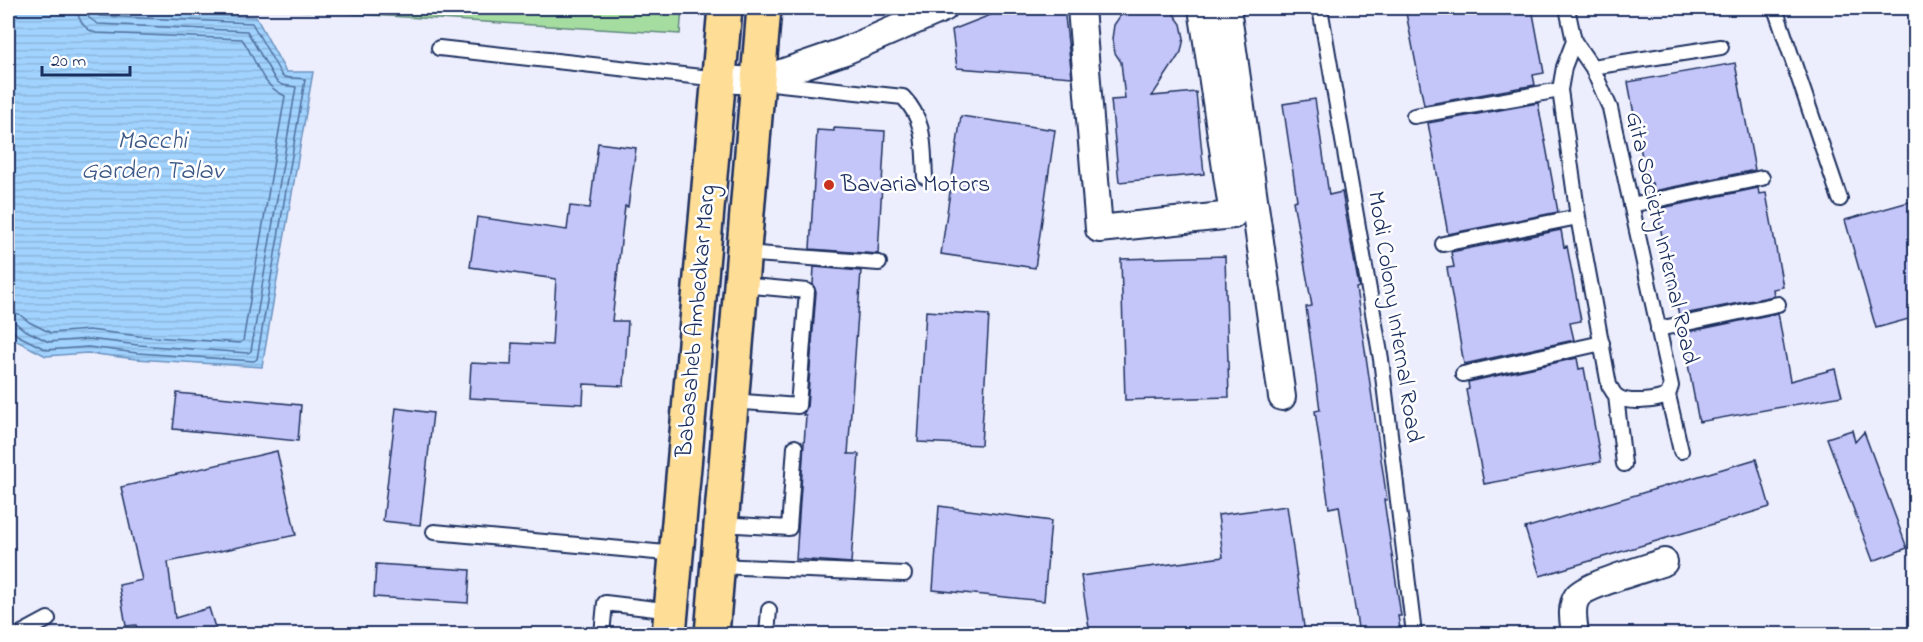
<svg xmlns="http://www.w3.org/2000/svg" width="1923" height="642" viewBox="0 0 1923 642" font-family="'Indie Flower',sans-serif">
<style>
.green{fill:#a5dca0;stroke:#60867f;stroke-width:1.5}
.water{fill:url(#water-rules);stroke:#6b91be;stroke-width:1.5}
.lines{fill:none;stroke-linecap:round;stroke-linejoin:round}
.shore{stroke:#51719e;stroke-width:1.5}
.building{fill:#c4c5f8;stroke:#1b2f5e;stroke-width:1.5}
.lane-casing{stroke:#1b2f5e;stroke-width:18}
.street-casing{stroke:#1b2f5e;stroke-width:30}
.primary-casing{stroke:#1b2f5e;stroke-width:38}
.lane{stroke:#fff;stroke-width:14}
.street{stroke:#fff;stroke-width:26}
.primary{stroke:#fedd96;stroke-width:33}
.poi-dot{fill:#c8321e;stroke:#fff;stroke-width:2}
.labels{text-anchor:middle;dominant-baseline:central;stroke-width:5;stroke-linejoin:round;paint-order:stroke}
.poi-label{font-size:24px;fill:#1b2f5e;stroke:#fff;text-anchor:start}
.street-label{font-size:24px;fill:#1b2f5e;stroke:#fff}
.water-label{font-size:26px;font-style:italic;fill:#3c5886;stroke:#fff}
</style>
<defs>
<pattern id="water-rules" width="6" height="5" patternUnits="userSpaceOnUse" patternTransform="scale(1.5)"><rect width="6" height="5" fill="#a1d3fe"/><path d="M0 2.5h6" fill="none" stroke="#8ab5dc"/></pattern>
</defs>
<rect width="100%" height="100%" fill="#edeefd"/>
<filter id="ink" filterUnits="userSpaceOnUse"><feTurbulence type="fractalNoise" baseFrequency=".0167" numOctaves="2"/><feDisplacementMap in="SourceGraphic" scale="12" xChannelSelector="R" yChannelSelector="G"/><feConvolveMatrix kernelMatrix="1 2 1 2 8 2 1 2 1" color-interpolation-filters="sRGB"/></filter>
<g filter="url(#ink)">
<path class="green" d="M261 8H682L680 34Z"/>
<path class="water" d="M8 8H58L256 17 286 72H313L262 367 136 359 87 353 46 356 11 338 8 325Z"/>
<g class="lines">
<path class="shore" d="M8 312 19 314 29 322 51 333 89 330 139 336 240 343 243 341 285 96C258 83 258 61 242 39L96 33C84 29 78 20 77 8
M8 321 16 323 23 329 49 342 89 339 138 345 248 353 251 351 296 87 282 85 276 81 247 31 98 24 89 18 86 8
M8 329 13 330 17 335 47 350 88 347 137 353 254 361 257 359 305 80C298 76 289 80 282 76L252 23 100 16 95 13 94 8"/>
</g>
<path class="building" d="M1008 8H1064L1072 77 957 68 952 30Z
M1130 8H1166L1173 13 1181 24 1184 38 1181 52 1152 96 1196 92 1204 174 1119 182 1111 100 1125 99 1121 62 1115 53 1112 39 1114 25 1122 13Z
M1405 8H1532L1544 73 1533 75 1535 85 1424 105Z
M1735 63 1755 170 1654 191 1652 183 1647 184 1628 82Z
M1315 99 1329 195 1342 192 1359 287 1356 288 1387 500H1384L1401 616H1398L1401 634H1359L1339 506 1329 508 1315 411 1320 410 1306 307 1312 306 1293 201 1297 200 1283 104Z
M1538 103 1558 212 1448 234 1428 123Z
M961 116 1055 130 1035 268 941 254Z
M834 128 885 131 878 254 810 249 817 130 834 131Z
M598 143 636 148 628 207 625 206 612 321H628L624 386 584 384 583 404 469 398 471 363 511 365 512 343 552 345 556 279 470 267 477 217 567 230 570 206 590 208Z
M1758 188 1759 194 1766 193 1783 287 1773 289 1774 296 1679 315 1677 306 1675 307 1657 209Z
M1916 200V317L1876 328 1845 220Z
M1561 230 1564 247 1567 246 1581 321 1570 323 1574 340 1464 364 1447 268 1454 267 1451 252Z
M1225 256 1229 397 1125 400 1121 259Z
M814 267 861 271 848 454H859L851 563 796 559 806 415H803L807 407 816 292 813 284Z
M926 311 989 315 981 445 918 442Z
M1778 313 1790 381 1835 369 1842 396 1699 422 1682 333Z
M1577 358 1579 369 1584 368 1601 462 1484 484 1466 390 1469 389 1468 382Z
M177 393 301 405 298 441 173 429Z
M396 408 433 413 420 525 383 521Z
M1852 430 1855 442 1864 432 1907 548 1873 561 1827 438Z
M277 451 296 535 168 562 175 618 209 608 217 634H139L136 625 126 626 119 585 142 580 121 487Z
M1756 459 1770 507 1540 576 1525 528Z
M939 506 1051 521 1044 601 933 590Z
M1287 506 1305 634H1090L1081 576 1223 557 1218 515Z
M376 564 470 570 468 603 374 597Z"/>
<g class="lines">
<g class="lane-casing">
<path id="lane" d="M1320 8 1381 359 1414 634
M1567 8 1574 41 1592 67 1610 108 1671 386 1668 395C1658 401 1628 404 1618 397 1614 395 1612 390 1609 385L1578 217 1560 90 1564 67 1574 41
M1775 8 1840 199
M439 48 719 79
M1592 67 1721 47
M772 83 903 97C926 121 923 146 925 177
M1414 116 1560 90
M1631 205 1762 178
M1443 244 1578 217
M743 253 879 263
M1658 329 1778 304
M1463 374 1602 343
M1668 395 1681 451
M1616 396 1624 464
M731 401 798 406 807 291 741 285
M720 524 789 528 795 447
M434 532 677 554
M717 566 904 574
M20 634 48 619
M602 634 605 603 672 611
M767 634 769 610"/>
</g>
<g class="street-casing">
<path id="street" d="M1081 8 1099 229 1233 215 1202 8
M1227 8 1282 397
M719 79 758 81 845 51 944 8
M1575 634C1574 624 1570 607 1577 597 1585 585 1648 568 1664 562"/>
</g>
<g class="primary-casing">
<path id="primary" d="M669 634 725 8
M712 634 764 8"/>
</g>
<use href="#lane" class="lane"/>
<use href="#street" class="street"/>
<use href="#primary" class="primary"/>
</g>
</g>
<circle class="poi-dot" cx="829" cy="185" r="6"/>
<g class="labels">
<g class="poi-label">
<text x="841" y="185">Bavaria Motors</text>
</g>
<g class="street-label">
<text transform="translate(1661 238) rotate(77)">Gita Society Internal Road</text>
<text transform="translate(1394 317) rotate(81)">Modi Colony Internal Road</text>
<text transform="translate(697 321) rotate(-85)">Babasaheb Ambedkar Marg</text>
</g>
<g class="water-label">
<text x="152" y="142">Macchi<tspan x="152" dy="30">Garden Talav</tspan></text>
</g>
</g>
<rect width="1923" height="642" fill="none" stroke="#fff" stroke-width="30"/>
<rect x="15" y="15" width="1893" height="612" fill="none" stroke="#1b2f5e" stroke-width="2" filter="url(#ink)"/>
<path d="M42 66v9h88v-9" fill="none" stroke="#1b2f5e" stroke-width="3"/>
<text x="51" y="66" font-size="18" fill="#1b2f5e" stroke="#ffffff" stroke-width="4.5" paint-order="stroke">20 m</text>
</svg>
